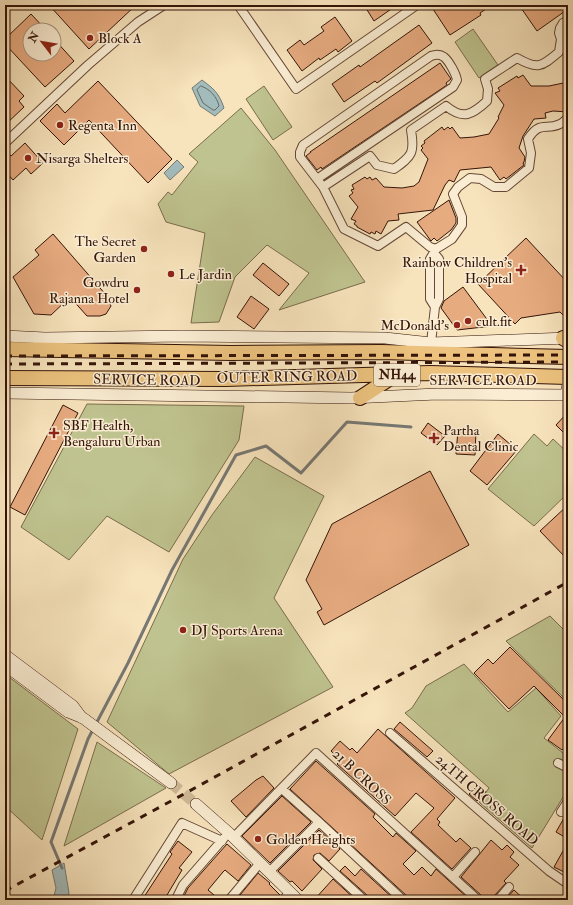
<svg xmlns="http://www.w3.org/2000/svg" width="573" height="905" viewBox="0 0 573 905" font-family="'IM FELL Double Pica',serif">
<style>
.green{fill:#bfc38f;stroke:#7a6c4c}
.water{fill:#a2bbbb;stroke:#767873}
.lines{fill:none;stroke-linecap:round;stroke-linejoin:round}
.shore{stroke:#6b6862;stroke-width:1}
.stream{stroke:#767873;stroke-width:3}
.building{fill:#e7ab80;stroke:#341408}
.secondary-tunnel{stroke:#d0ba98;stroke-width:11;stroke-dasharray:11 5.5;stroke-linecap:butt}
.street-casing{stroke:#654835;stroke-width:10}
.secondary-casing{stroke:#341408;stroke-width:12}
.highway-casing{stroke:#341408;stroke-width:16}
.street{stroke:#faedd3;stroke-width:8}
.secondary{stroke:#faedd3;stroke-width:11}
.highway{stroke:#ecc27e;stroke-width:14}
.rail{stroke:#341408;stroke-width:3;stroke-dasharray:7 7;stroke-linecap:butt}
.poi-dot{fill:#8f2418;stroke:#faedd3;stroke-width:1.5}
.labels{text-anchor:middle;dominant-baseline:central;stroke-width:3;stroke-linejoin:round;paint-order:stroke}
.shield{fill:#faedd3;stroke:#6f5545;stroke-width:1}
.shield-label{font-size:13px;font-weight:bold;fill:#341408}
.poi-label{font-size:14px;fill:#341408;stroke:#faedd3;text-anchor:start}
.street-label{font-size:14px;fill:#341408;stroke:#faedd3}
</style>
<rect width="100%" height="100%" fill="#f7e3bc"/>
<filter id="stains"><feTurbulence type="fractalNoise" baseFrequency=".005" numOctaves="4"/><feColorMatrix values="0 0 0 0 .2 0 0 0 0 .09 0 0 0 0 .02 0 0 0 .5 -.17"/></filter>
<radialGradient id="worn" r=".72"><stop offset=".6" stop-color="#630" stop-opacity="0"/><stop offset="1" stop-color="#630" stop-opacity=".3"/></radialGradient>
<path class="green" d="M473 29 498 65 479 78 455 42Z
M264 86 292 127 273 140 246 99Z
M241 108 275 150 365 282 279 310 309 273 267 245 235 277 219 322 191 323 205 233 166 222 158 204 168 192 172 195 198 162 189 154Z
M87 404 244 406 239 440 169 552 107 516 69 560 21 527Z
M534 434 547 446 553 439 568 453V493L534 526 488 489Z
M255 457 324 496 274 598 333 687 169 774 107 722 183 559 212 515Z
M550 616 568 634V702L506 641Z
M464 664 508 712 536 688 561 716 544 738 568 757V789L532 848 479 802 489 788 405 713 412 708 426 686Z
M5 674 78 729 42 840 5 806Z
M97 742 166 788 64 846Z"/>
<path class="water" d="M202 80C214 89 219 93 224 108L215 116 200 106 192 88Z
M177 160 184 167 170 180 164 173Z
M64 863 69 893 67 900H53L56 888 52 870Z"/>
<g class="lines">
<path class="shore" d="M201 86C210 89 217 97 219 106L215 110H213L203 103 197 90Z"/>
<path class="stream" d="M62 868 51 842 88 739 128 663 172 570 236 455 266 446 301 473 347 422 411 427"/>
</g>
<path class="building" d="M49 5H136L89 49Z
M364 5H397L374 21Z
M439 5H492L480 13 481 15 450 35 433 9Z
M519 5H568V9L537 31Z
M31 14 46 30H30V54H54V39L74 61 45 87 5 44V39Z
M335 17 352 41 338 52 336 49 320 60 319 58 302 71 287 50 300 40 304 45 324 31 321 27Z
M419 25 432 43 377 83 375 81 344 102 332 84 359 65 360 67Z
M440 63 451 79 446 83 447 85 325 167 322 169 321 167 317 170 306 156 311 152H310Z
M523 75 531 86H549L568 82V112L553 111 545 113 546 118 534 119 523 136 519 148 525 157 524 162 523 163 524 165 506 179 504 177 500 180 491 167 460 170 454 182 449 180 445 185 433 210 398 214 399 220 388 221 381 234 376 231 375 234 371 232 370 234 357 227V226L354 224 356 221 351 219 358 207 349 196 353 193 351 190 354 189 352 185 365 177 367 179 370 177 372 180 376 178 384 187 402 188 414 186 419 182 428 159 421 150 423 148 421 146 425 143 424 141 442 127 444 130 448 127 450 129 452 127 460 138 474 137 489 134 499 118 498 117 504 105 495 93 500 91 498 88 517 76 518 78Z
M5 76 24 96 19 101 24 107 5 125Z
M98 81 172 159 148 183 89 120 64 145 40 121 57 104 65 113Z
M25 143 43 163 31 174 26 168 13 180 5 171V150L11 156Z
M449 200 456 218V223L451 230 437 241 434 238 431 241 417 222Z
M53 234 107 296 111 306 106 314 100 316H87L70 297 51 315 34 314 13 277 39 255 35 250Z
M526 238 568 283V320L560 312 521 318 515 324 478 284Z
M263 263 289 284 279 296 253 275Z
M463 287 492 326 457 330 441 308 444 301Z
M251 296 269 309 254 329 237 317Z
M63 405 78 413 25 515 10 507Z
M568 412V437L556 425Z
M428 423 445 436 437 445 421 433Z
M458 430 476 431 475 455 456 454Z
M498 434 517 450 487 485 470 471Z
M430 471 469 545 324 625 317 612 322 609 306 580 332 524Z
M568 505V560L540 531Z
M510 647 568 704V751L564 748 562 750 548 740 565 717 534 686 509 709 474 673 488 659 493 664Z
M400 722 433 751 427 757 394 729Z
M378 729 455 798 437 819 440 822 438 825 456 842 460 838 471 848 452 869 411 832 434 808 416 793 395 816 337 764 341 760 331 751 340 741 350 750 352 748 357 753Z
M316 761 375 814 373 817 393 837 396 833 416 851 403 864 414 875 422 867 431 876 436 869 470 900H408L407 896 290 789Z
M263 776 274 788 246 817 231 801 256 780Z
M478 785 486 792 477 801 469 794Z
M282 796 311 822 270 863 242 836Z
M568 811V839L556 832Z
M319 830 340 849 329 861 320 853 314 855 313 860 322 869 302 891 292 881 290 882 278 871Z
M491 840 502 850 507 845 514 852 510 857 519 865 504 881 506 883 494 896 493 900H483L482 896 461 877Z
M178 841 192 852 179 868 182 870 164 900H142L172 854 170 852Z
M568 842V874L554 867Z
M227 844 251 865 238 881 225 870 223 872 208 890 220 900H185L184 896 188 888Z
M345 866 355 876 361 869 395 900H369L368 896 340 871Z
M258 873 270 883 269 884 280 895 278 900H236Z
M333 879 356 900H314Z
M514 890 525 900H505Z"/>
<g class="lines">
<path class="secondary-tunnel" d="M171 783 196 804"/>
<g class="street-casing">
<path id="street" d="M238 5 296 89 417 5
M5 143 88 65 138 22 164 5
M317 179 453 87 457 80C456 74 449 61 444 57 440 54 436 54 431 56L303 145 300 152V157L323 187 344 229 378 246 406 227 430 247 436 249
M323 187 370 156 377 165 394 169C412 156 415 153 411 130L446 106C463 120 472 115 487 101L488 89 485 79 517 58C538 70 541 67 559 52L561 39 559 33 560 28 563 23 568 20
M435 307 430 299V259L436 249 452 239 462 225V217L453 194 458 187 470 178 481 179 494 187H506L529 168 531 153 528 139C540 120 546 131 560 124 563 123 565 120 568 118
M431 343 435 307 439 299V259L434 253
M390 733 549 871 568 884
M558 763 568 768
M282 789 319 822 403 900
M561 812 568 801
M233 838 316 753 478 900
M318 858 364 900
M269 872 319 822
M453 877 475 852
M133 900 182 823 222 841
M180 900 177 897 183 885 224 838
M229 900 260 863
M283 900 290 892
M498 900 509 887"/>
</g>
<g class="secondary-casing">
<path id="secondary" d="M5 336 45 338 182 336 385 338 431 343 568 338
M5 393 351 398 437 394 566 395 568 384
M5 655 73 706 82 718
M5 665 68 712 83 718 171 783
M196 804 229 833 298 900"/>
</g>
<g class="highway-casing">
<path id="highway" d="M563 338 568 341
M5 349 231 353 381 352 568 357
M5 378 226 379 430 373 568 377
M360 398 395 375"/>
</g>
<use href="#street" class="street"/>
<use href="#secondary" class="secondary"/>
<use href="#highway" class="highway"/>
<path class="rail" d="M5 356 568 355
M5 364 568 362
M5 891 184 794 568 582"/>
</g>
<g class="poi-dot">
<circle cx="90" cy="38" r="4"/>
<circle cx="60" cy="125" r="4"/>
<circle cx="28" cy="158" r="4"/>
<circle cx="144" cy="249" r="4"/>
<path d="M519 264h4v4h4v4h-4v4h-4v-4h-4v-4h4z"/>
<circle cx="171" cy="274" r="4"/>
<circle cx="137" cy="290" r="4"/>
<circle cx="468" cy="321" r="4"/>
<circle cx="457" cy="325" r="4"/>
<path d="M52 427h4v4h4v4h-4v4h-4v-4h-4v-4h4z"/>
<path d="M432 432h4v4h4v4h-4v4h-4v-4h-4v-4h4z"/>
<circle cx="183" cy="630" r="4"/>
<circle cx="258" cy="839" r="4"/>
</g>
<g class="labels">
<rect class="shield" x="374" y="364" width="46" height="22" rx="3"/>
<g class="shield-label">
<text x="397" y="375">NH44</text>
</g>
<g class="poi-label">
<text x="98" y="38">Block A</text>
<text x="68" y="125">Regenta Inn</text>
<text x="36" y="158">Nisarga Shelters</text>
<text x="136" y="241" text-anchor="end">The Secret<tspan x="136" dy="16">Garden</tspan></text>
<text x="512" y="262" text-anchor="end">Rainbow Children's<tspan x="512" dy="16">Hospital</tspan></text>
<text x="179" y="274">Le Jardin</text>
<text x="129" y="282" text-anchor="end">Gowdru<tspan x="129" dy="16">Rajanna Hotel</tspan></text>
<text x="476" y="321">cult.fit</text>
<text x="449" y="325" text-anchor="end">McDonald's</text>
<text x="63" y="425">SBF Health,<tspan x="63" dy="16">Bengaluru Urban</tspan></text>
<text x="443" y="430">Partha<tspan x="443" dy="16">Dental Clinic</tspan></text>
<text x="191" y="630">DJ Sports Arena</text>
<text x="266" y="839">Golden Heights</text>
</g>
<g class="street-label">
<text transform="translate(287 377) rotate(-1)">OUTER RING ROAD</text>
<text transform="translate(147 380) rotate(1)">SERVICE ROAD</text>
<text x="483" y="380">SERVICE ROAD</text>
<text transform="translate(362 777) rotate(43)">21 B CROSS</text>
<text transform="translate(487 800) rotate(41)">24TH CROSS ROAD</text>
</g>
</g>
<rect width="573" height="905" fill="none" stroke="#f7e3bc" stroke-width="20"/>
<rect x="6" y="6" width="561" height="893" fill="none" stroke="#341408" stroke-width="2"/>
<rect x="10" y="10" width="553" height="885" fill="none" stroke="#341408"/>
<g transform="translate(42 42) rotate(301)"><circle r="19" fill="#faedd3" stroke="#ab9682"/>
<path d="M0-3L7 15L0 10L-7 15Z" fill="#8f2418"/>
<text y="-6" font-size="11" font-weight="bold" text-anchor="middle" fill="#341408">N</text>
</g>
<rect width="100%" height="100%" filter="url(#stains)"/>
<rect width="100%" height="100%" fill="url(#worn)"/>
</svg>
